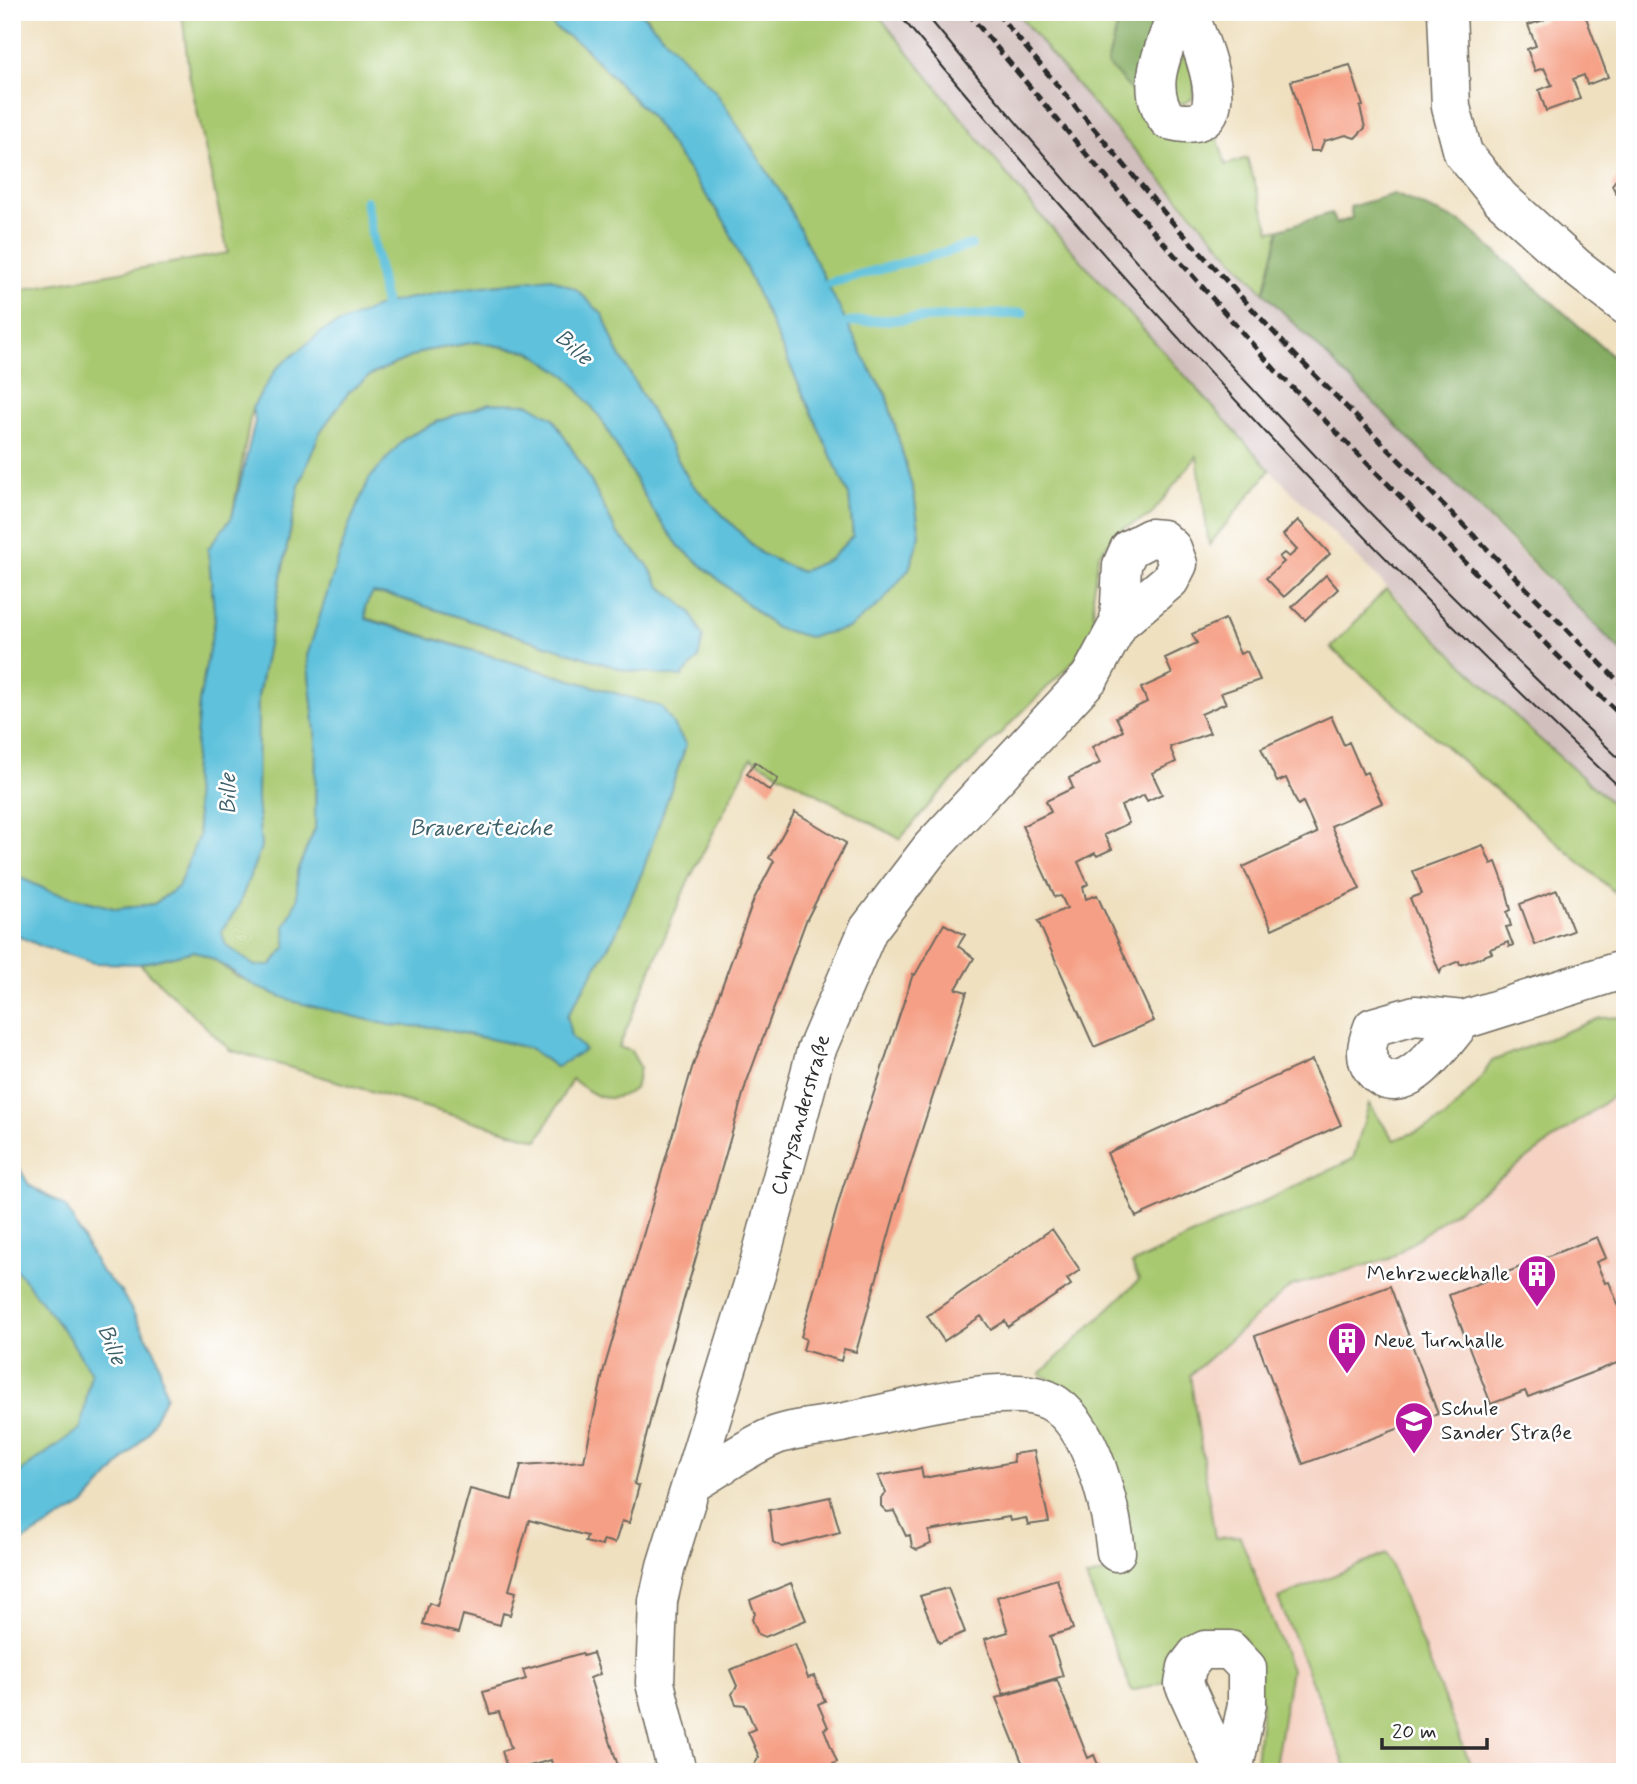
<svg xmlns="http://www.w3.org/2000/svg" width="1637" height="1784" viewBox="0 0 1637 1784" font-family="Mynerve,sans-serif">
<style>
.built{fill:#f5d2c2}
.industrial{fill:#d1bfbd}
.green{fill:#a9c971;stroke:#6a7a4e;stroke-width:2}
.forest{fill:#86ad63;stroke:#586c47;stroke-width:2}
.water{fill:#5ec1dc;stroke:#447684;stroke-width:2}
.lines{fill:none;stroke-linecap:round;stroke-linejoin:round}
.stream{stroke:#5ec1dc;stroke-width:10}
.building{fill:#f5a086}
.minor-casing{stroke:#706a5f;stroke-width:41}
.minor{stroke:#fff;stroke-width:38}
.tram{stroke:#2b2b2b;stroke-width:2}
.rail{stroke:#2b2b2b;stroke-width:5;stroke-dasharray:10 5;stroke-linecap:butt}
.labels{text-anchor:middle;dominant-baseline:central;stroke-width:5;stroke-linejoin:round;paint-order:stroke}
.street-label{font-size:21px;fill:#2b2b2b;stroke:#fff}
.poi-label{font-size:21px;fill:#2b2b2b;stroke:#fff;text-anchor:start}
.water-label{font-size:23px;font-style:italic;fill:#3d6069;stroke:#fff}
</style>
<rect width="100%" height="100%" fill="#fff"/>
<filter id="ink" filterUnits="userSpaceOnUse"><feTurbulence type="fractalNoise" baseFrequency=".0143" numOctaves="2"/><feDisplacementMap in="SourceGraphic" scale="14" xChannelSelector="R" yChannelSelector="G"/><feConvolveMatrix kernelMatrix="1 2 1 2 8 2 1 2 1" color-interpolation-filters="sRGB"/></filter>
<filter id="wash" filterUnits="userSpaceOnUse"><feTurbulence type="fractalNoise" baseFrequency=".00686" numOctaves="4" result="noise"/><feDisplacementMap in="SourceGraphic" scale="28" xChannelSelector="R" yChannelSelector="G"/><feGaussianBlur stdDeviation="1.57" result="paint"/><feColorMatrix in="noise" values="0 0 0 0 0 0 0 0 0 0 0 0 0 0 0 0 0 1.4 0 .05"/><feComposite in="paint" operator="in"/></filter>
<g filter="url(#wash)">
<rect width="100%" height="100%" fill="#efe0c0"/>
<path class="built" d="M1625 1048V1772H1274L1291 1670 1240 1536 1215 1538 1190 1375 1291 1286 1389 1259 1615 1095Z"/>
<path class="industrial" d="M876 12H1019L1188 212 1526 559 1625 655V815L1533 733 1270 470 1034 208Z"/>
<path class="green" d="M182 12H544L555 28 582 45 651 117 725 222 849 495 853 536 830 559 801 572 760 553 690 482 616 348 603 315 324 330 302 350 252 408 232 517 208 550 215 620 199 702 193 777 199 835 178 887 154 904 117 909 49 891 12 874V291L228 253 189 74Z
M640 12H876L1034 208 1270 470 1209 545 1197 456 1150 516 1123 528 1099 554 1093 590 1094 624 1077 658 936 797 900 839 751 758 685 888 619 1047 631 1051 640 1067 635 1089C608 1106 596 1097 572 1079L538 1140 230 1050 140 964 194 951 213 959 237 977 389 1025 433 1027 504 1042 531 1049 556 1067 571 1037 567 1016 615 935 643 870 684 751 662 707 366 618 365 606 372 593 393 596 624 670 691 612 660 586 647 564 617 533 587 474 553 418 490 403 439 421 405 438 307 656 316 740 315 829 297 871V900L285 926 286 947 271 965 255 967 226 945 221 932 238 907 261 847 257 800 258 696 299 485 320 432 349 392 372 374 424 351 477 342 531 352 568 376 600 417 652 509 679 546 776 628 909 569 920 535 914 494 886 394 648 18Z
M1016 12H1121L1107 64C1116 74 1130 85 1136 96 1139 101 1138 107 1141 112 1158 146 1186 145 1215 131L1226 165 1247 158 1270 231 1280 229 1264 293 1090 101Z
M1185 51 1195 82 1193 98 1183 104 1172 97 1173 78Z
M1386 589 1533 733 1625 815V901L1331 648Z
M1625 1017V1048L1616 1094 1389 1259 1291 1286 1190 1375 1215 1538 1240 1536 1291 1670 1274 1772H1255L1262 1704 1243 1637C1186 1618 1201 1652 1168 1679 1160 1685 1142 1688 1132 1691L1086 1578 1132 1565 1126 1505 1062 1387 1040 1374 1139 1280 1132 1264 1353 1159 1369 1104 1394 1140 1429 1127 1446 1117 1478 1082 1492 1061 1600 1018Z
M12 1264 70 1339 91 1373 81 1428 12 1478Z
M1386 1554 1471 1766 1458 1772H1348L1278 1598Z"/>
<path class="forest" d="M1121 12H1157L1136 95 1107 64Z
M1394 194 1463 223 1625 367V655L1264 293 1280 229 1331 213 1336 224 1352 218 1350 207Z"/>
<path class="water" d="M544 12H640L716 92 783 196 871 371 886 395 914 494 920 535 909 569 881 603 849 628 809 637 776 628 679 546 652 509 600 417 568 377 531 352 477 342 424 351 372 374 349 392 320 432 299 485 258 696 257 800 261 847 238 907 221 932 226 945 255 966 271 965 286 947 285 926 297 900V871L315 829 316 740 307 656 349 525 369 479 405 438 439 421 490 403 529 404 553 418 587 474 617 533 647 564 660 586 691 612 703 637 698 659 681 677 624 670 393 596 373 593 365 606 366 619 662 707 686 745 643 870 615 935 567 1016 571 1037 585 1050 556 1067 531 1049 504 1042 433 1027 389 1025 295 1002 257 987 213 959 194 951 140 964 94 963 43 947 12 933V874L49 891 117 909 154 904 178 887 199 835 193 777 199 702 215 620 208 549 232 517 255 421 252 408 276 369 324 330 386 303 459 289 551 278 576 289 603 315 616 348 690 482 760 553 801 572 830 559 853 536 849 495 725 222 651 117 582 45 555 28Z
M12 1155 29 1185 66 1207 99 1269 122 1293 157 1355 166 1396 147 1434 84 1505 12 1547V1478L81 1428 91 1373 70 1339 12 1264Z"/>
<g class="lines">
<path class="stream" d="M366 201 387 316
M829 283 971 245
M848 322 1023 313"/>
</g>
<g id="blocks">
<path class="building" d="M1544 12H1584L1608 77 1587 85 1584 75 1573 79 1580 99 1546 111 1539 90 1552 85 1544 68 1535 71 1527 49 1536 46 1528 25 1544 20Z
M1350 65 1363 106 1360 107 1365 128 1355 138 1346 135 1324 141 1320 151H1311L1291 81Z
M1625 168V200L1618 197 1612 185Z
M1298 520 1330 554 1284 597 1266 578 1284 562 1279 557 1284 553 1289 557 1297 550 1283 535Z
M1326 575 1338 589 1305 620 1292 607Z
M1225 619 1240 654 1247 651 1260 680 1221 693 1226 703 1201 714 1210 733 1170 747 1176 762 1152 773 1162 794 1147 801 1144 795 1121 806 1129 823 1104 835 1112 849 1097 856 1095 853 1078 862 1088 884 1083 887 1086 899 1097 895 1154 1021 1094 1047 1038 921 1067 908 1061 896 1055 897 1022 826 1051 812 1046 801 1073 788 1069 778 1100 763 1092 747 1123 731 1116 717 1147 702 1141 688 1172 674 1165 658 1197 643 1192 634Z
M1331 716 1344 745 1349 742 1363 774 1367 772 1382 803 1331 826 1360 889 1272 929 1243 867 1317 833 1303 802 1298 805 1286 778 1277 782 1261 748Z
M755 762 778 779 770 791 747 774Z
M795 812 846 843 806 921 746 1084 660 1382 634 1484 639 1486 629 1523 622 1521 615 1543 603 1540 602 1546 585 1542 587 1536 529 1520 509 1590 516 1592 510 1615 503 1613 500 1625 463 1615 458 1633 423 1624 429 1603 437 1606 470 1489 512 1500 521 1465 584 1461 604 1369 692 1068 754 899 774 861 769 858Z
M1483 845 1491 864 1496 862 1506 889 1511 910 1507 912 1511 926 1506 927 1513 945 1509 947 1508 942 1490 949 1492 953 1460 965 1459 961 1442 968 1440 973 1410 898 1422 894 1413 871Z
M1557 890 1573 931 1535 945 1520 904Z
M944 924 965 935 958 946 974 958 956 989 967 992 897 1206 856 1352 844 1349 841 1361 803 1350 806 1339 801 1337 842 1190 913 974 915 975Z
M1312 1060 1341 1125 1136 1217 1107 1153Z
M1052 1229 1080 1270 1067 1279 1071 1285 1008 1327 1005 1321 991 1330 981 1316 944 1341 927 1316Z
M1597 1237 1606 1258 1596 1262 1605 1283 1609 1282 1625 1322V1360L1528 1397 1525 1391 1491 1404 1449 1295Z
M1390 1286 1438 1414 1303 1464 1255 1336Z
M1034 1451 1049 1522 1028 1525 1026 1518 1010 1521 1009 1517 929 1531 931 1544 917 1550 912 1547 910 1535 906 1536 894 1511 887 1512 881 1506V1498L886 1493 878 1476 921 1468 923 1478 1014 1462 1013 1454Z
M830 1497 840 1532 782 1547 773 1542 769 1510Z
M1057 1579 1073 1629 1050 1636 1063 1676 1003 1694 985 1639 1008 1632 997 1597Z
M791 1583 806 1620 765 1637 758 1634 752 1619 755 1614 750 1600Z
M948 1588 965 1632 939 1643 920 1596Z
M795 1644 808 1678 814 1676 825 1701 818 1704 828 1727 824 1729 837 1762 833 1764 836 1772H756L754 1765 759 1757 748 1732 755 1729 745 1705 736 1704 732 1694 737 1686 730 1670Z
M582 1653 583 1656 593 1653 600 1674 590 1678 620 1772H560L558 1766 553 1768 551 1760 508 1772 502 1751 511 1748 499 1712 490 1714 483 1692 526 1679 523 1670Z
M1057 1680 1088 1758 1094 1755 1101 1772H1026L996 1698Z"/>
</g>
</g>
<g filter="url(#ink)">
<use href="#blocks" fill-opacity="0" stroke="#706a5f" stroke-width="2"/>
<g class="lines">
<g class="minor-casing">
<path id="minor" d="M1177 12C1166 49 1142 85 1168 120 1245 141 1201 45 1188 12
M1447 12 1451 107 1463 153 1500 198 1576 267 1625 305
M1463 1020C1445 1040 1405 1103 1376 1073 1362 1059 1367 1043 1373 1027L1415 1015 1463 1020 1625 969
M691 1484C718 1469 745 1448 774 1436 794 1428 820 1427 841 1423 890 1413 1007 1379 1050 1401 1093 1424 1111 1508 1116 1552
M677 1772 655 1683 658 1601 666 1566 757 1271 816 1051 868 930 931 848 1090 677 1119 623 1122 565 1129 549 1150 538 1162 539 1172 548 1178 564 1170 580 1119 623
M1224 1772 1184 1684 1187 1667 1197 1654 1205 1650H1230L1247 1668V1704L1233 1772"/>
</g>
<use href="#minor" class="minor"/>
<path class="tram" d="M897 12C1124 287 1364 549 1625 792
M924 12C1142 278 1375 529 1625 764"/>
<path class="rail" d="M967 12 1092 161 1276 371 1568 666 1625 719
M996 12 1173 223 1292 352 1625 688"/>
</g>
</g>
<defs>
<g id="building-pin" transform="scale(2.0125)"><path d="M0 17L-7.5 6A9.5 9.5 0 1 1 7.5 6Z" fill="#b5179e" stroke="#fff"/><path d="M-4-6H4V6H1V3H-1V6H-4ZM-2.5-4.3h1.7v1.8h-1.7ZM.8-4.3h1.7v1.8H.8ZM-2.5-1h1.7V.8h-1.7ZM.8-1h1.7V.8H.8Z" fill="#fff"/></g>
<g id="school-pin" transform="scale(2.0125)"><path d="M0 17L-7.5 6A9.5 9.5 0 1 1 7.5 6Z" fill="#b5179e" stroke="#fff"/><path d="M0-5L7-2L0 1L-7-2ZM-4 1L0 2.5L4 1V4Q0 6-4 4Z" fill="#fff"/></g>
</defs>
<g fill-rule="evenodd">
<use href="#building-pin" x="1537" y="1274"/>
<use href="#building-pin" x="1347" y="1341"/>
<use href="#school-pin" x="1414" y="1421"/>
</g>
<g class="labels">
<g class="street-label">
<text transform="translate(801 1115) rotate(-74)">Chrysanderstraße</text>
</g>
<g class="poi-label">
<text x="1510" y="1274" text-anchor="end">Mehrzweckhalle</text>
<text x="1374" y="1341">Neue Turnhalle</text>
<text x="1441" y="1409">Schule<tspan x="1441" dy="24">Sander Straße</tspan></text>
</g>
<g class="water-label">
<text transform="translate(573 348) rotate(42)">Bille</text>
<text transform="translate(229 794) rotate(-90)">Bille</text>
<text x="481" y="829">Brauereiteiche</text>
<text transform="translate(111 1345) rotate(68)">Bille</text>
</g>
</g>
<rect width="1637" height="1784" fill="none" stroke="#fff" stroke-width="42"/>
<path d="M1382 1738v10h105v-10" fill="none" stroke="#2b2b2b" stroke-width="3.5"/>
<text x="1392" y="1738" font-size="21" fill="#2b2b2b" stroke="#ffffff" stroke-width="5" paint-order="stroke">20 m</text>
</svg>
